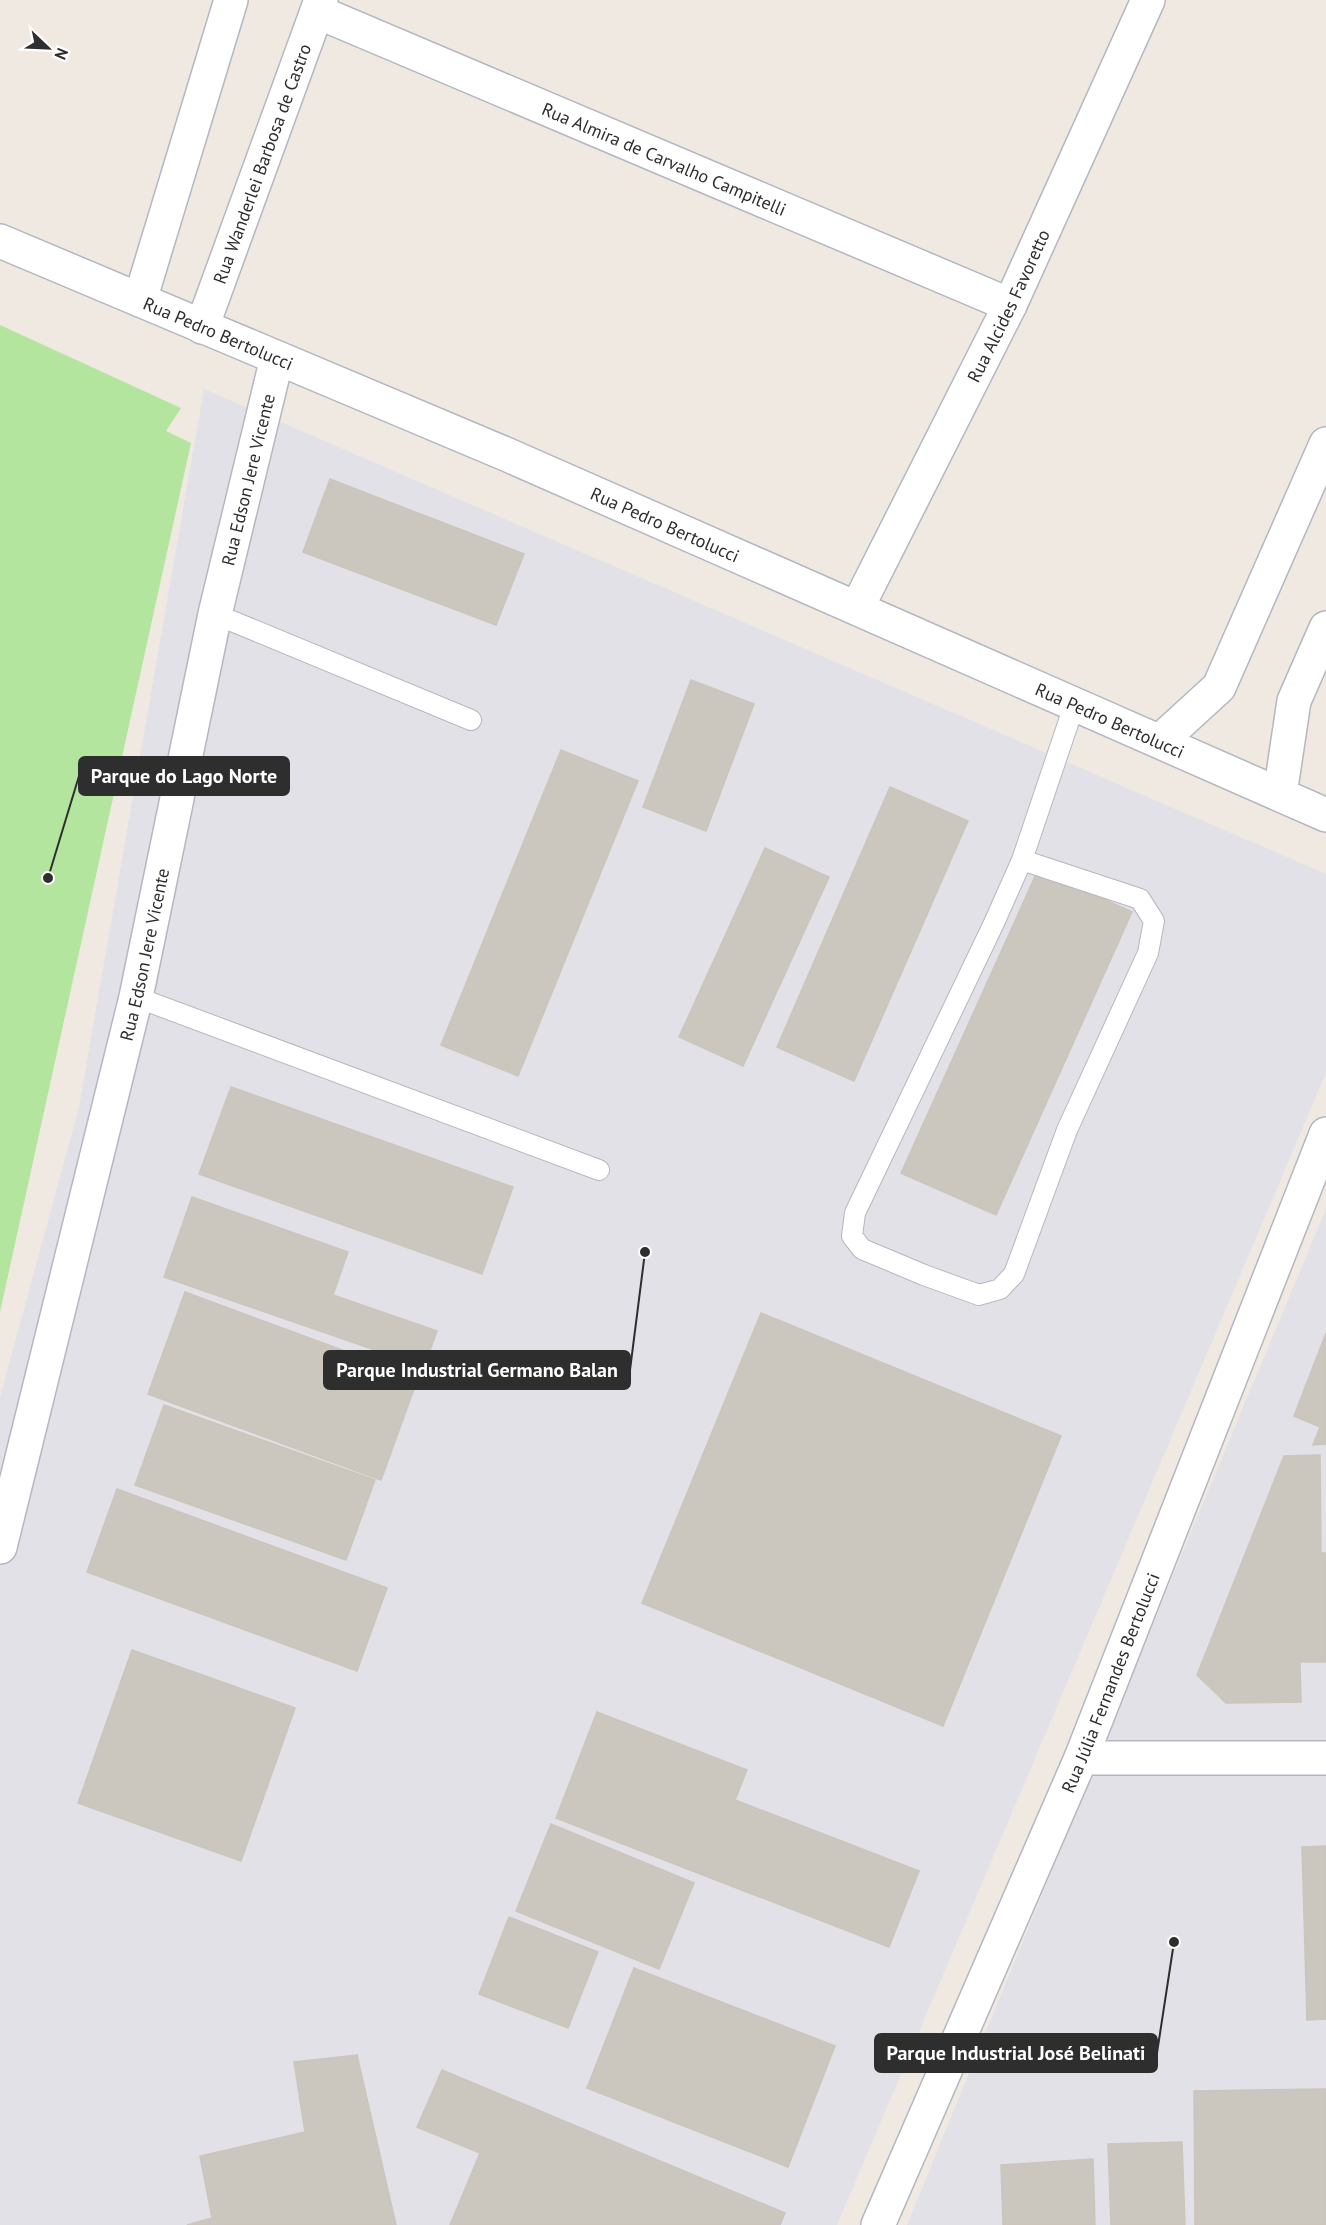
<svg xmlns="http://www.w3.org/2000/svg" width="1326" height="2225" viewBox="0 0 1326 2225" font-family="'PT Sans',sans-serif">
<style>
.industrial{fill:#e3e1e8}
.green{fill:#b4e59e}
.building{fill:#cbc7bf;stroke:#cbc5ba;stroke-width:1.5}
.lines{fill:none;stroke-linecap:round;stroke-linejoin:round}
.service-casing{stroke:#b4b7c1;stroke-width:22}
.minor-casing{stroke:#b4b7c1;stroke-width:36}
.service{stroke:#fff;stroke-width:20}
.minor{stroke:#fff;stroke-width:33}
.labels{text-anchor:middle;dominant-baseline:central;stroke-width:4.5;stroke-linejoin:round;paint-order:stroke}
.street-label{font-size:18px;fill:#2e2e2e;stroke:#fff}
.leader{fill:none;stroke:#2e2e2e;stroke-width:2}
.callout-dot{fill:#2e2e2e;stroke:#fff;stroke-width:2}
.callout{fill:#2e2e2e;stroke:#2e2e2e;stroke-width:2}
.callout-label{font-size:20px;text-anchor:middle;font-weight:bold;fill:#fff}
</style>
<rect width="100%" height="100%" fill="#efe9e1"/>
<path class="industrial" d="M204 389 1326 874V1073L837 2225H0V1397L79 1107Z
M1326 1209V2225H907L1138 1659Z"/>
<path class="green" d="M0 325 181 408 166 431 191 443 0 1312Z"/>
<path class="building" d="M330 479 524 554 496 625 303 552Z
M691 680 754 704 706 831 643 807Z
M561 750 638 781 518 1076 441 1045Z
M890 787 968 821 854 1081 777 1047Z
M765 848 829 877 743 1066 679 1037Z
M1038 870 1132 912 996 1215 901 1173Z
M231 1087 513 1187 482 1274 199 1174Z
M192 1197 348 1252 333 1295 437 1331 424 1367 164 1277Z
M185 1292 418 1378 381 1480 148 1394Z
M761 1313 1061 1436 943 1726 642 1603Z
M1326 1333V1444L1313 1445 1320 1427 1294 1416Z
M164 1405 375 1480 346 1560 135 1485Z
M1320 1455 1321 1553H1326V1662H1300L1301 1702 1226 1703 1197 1675 1284 1456Z
M117 1489 387 1588 357 1671 87 1572Z
M132 1650 295 1708 241 1861 78 1803Z
M597 1712 747 1770 735 1800 919 1871 889 1947 556 1818Z
M551 1824 694 1883 659 1969 516 1911Z
M1326 1846V2019L1307 2020 1302 1847Z
M509 1917 598 1952 568 2028 479 1994Z
M634 1968 835 2046 788 2167 587 2088Z
M357 2055 396 2225H187L212 2218 200 2156 305 2132 294 2062Z
M442 2070 785 2213 780 2225H450L480 2153 417 2127Z
M1326 2089V2225H1195L1194 2091Z
M1182 2142 1185 2225H1111L1108 2144Z
M1093 2159 1095 2225H1003L1001 2165Z"/>
<g class="lines">
<g class="service-casing">
<path id="service" d="M215 614 471 720
M1022 860 1140 899 1154 921 1148 953 1067 1130 1014 1274 1000 1289 979 1295 924 1275 862 1249 852 1236 855 1213 994 923 1022 860 1075 703
M136 997 599 1170"/>
</g>
<g class="minor-casing">
<g id="minor">
<path id="s1" d="M318 12 1010 305"/>
<path id="s2" d="M0 241 508 455 1326 815"/>
<path d="M140 300 231 0"/>
<path id="s3" d="M202 327 321 0"/>
<path id="s4" d="M857 608 1010 305 1148 0"/>
<path d="M1160 741 1219 687 1326 444"/>
<path d="M1280 794 1294 701 1326 628"/>
<path id="s5" d="M0 1547 136 997 215 614 277 358"/>
<path d="M1081 1758H1326"/>
<path id="s6" d="M878 2225 1081 1758 1326 1134"/>
</g>
</g>
<use href="#service" class="service"/>
<use href="#minor" class="minor"/>
</g>
<g class="labels">
<g class="street-label">
<text stroke="none"><textPath href="#s1" startOffset="376">Rua Almira de Carvalho Campitelli</textPath></text>
<text stroke="none"><textPath href="#s3" startOffset="174">Rua Wanderlei Barbosa de Castro</textPath></text>
<text stroke="none"><textPath href="#s4" startOffset="338">Rua Alcides Favoretto</textPath></text>
<text stroke="none"><textPath href="#s2" startOffset="237">Rua Pedro Bertolucci</textPath></text>
<text stroke="none"><textPath href="#s5" startOffset="1096">Rua Edson Jere Vicente</textPath></text>
<text stroke="none"><textPath href="#s2" startOffset="723">Rua Pedro Bertolucci</textPath></text>
<text stroke="none"><textPath href="#s2" startOffset="1209">Rua Pedro Bertolucci</textPath></text>
<text stroke="none"><textPath href="#s5" startOffset="610">Rua Edson Jere Vicente</textPath></text>
<text stroke="none"><textPath href="#s6" startOffset="590">Rua Júlia Fernandes Bertolucci</textPath></text>
</g>
</g>
<path class="leader" d="M48 878L79 776M645 1252L630 1370M1174 1942L1157 2053"/>
<g class="callout-dot">
<circle cx="48" cy="878" r="6"/>
<circle cx="645" cy="1252" r="6"/>
<circle cx="1174" cy="1942" r="6"/>
</g>
<g class="callout">
<rect x="79" y="757" width="210" height="38" rx="6"/>
<rect x="324" y="1351" width="306" height="38" rx="6"/>
<rect x="875" y="2034" width="282" height="38" rx="6"/>
</g>
<g class="callout-label">
<text x="184" y="783">Parque do Lago Norte</text>
<text x="477" y="1377">Parque Industrial Germano Balan</text>
<text x="1016" y="2060">Parque Industrial José Belinati</text>
</g>
<g transform="translate(48 48) rotate(113)" stroke="#ffffff" stroke-width="4.5" paint-order="stroke">
<path d="M0-4.5L10 22L0 15L-10 22Z" fill="#2e2e2e"/>
<text y="-9" font-size="16" font-weight="bold" text-anchor="middle" fill="#2e2e2e">N</text>
</g>
</svg>
